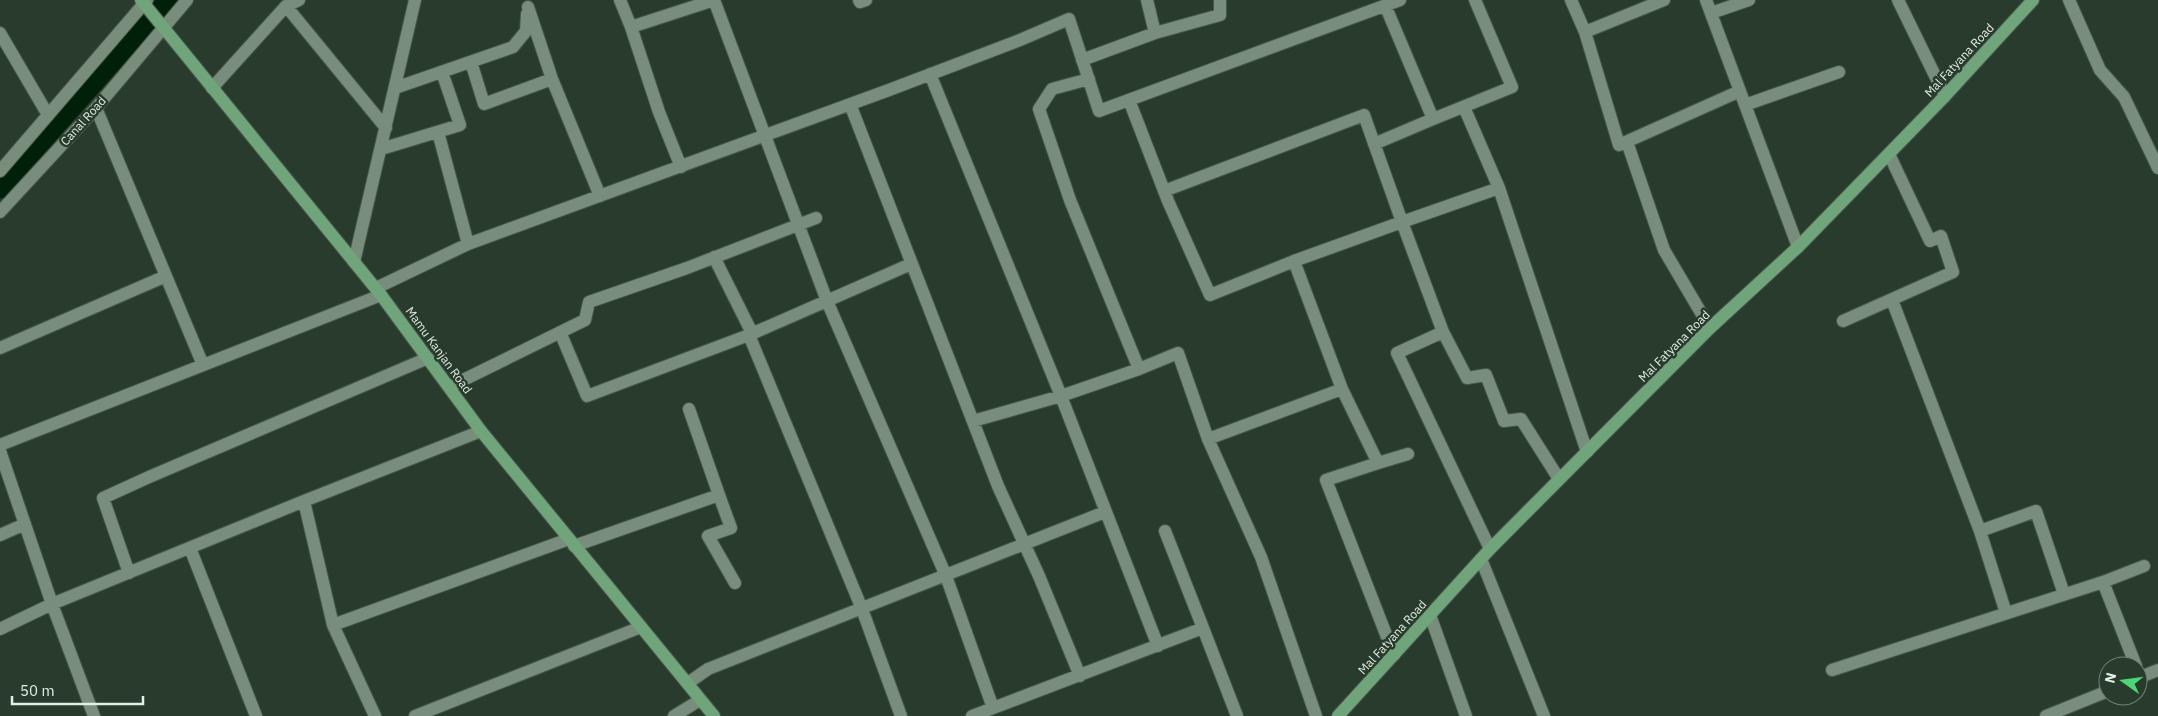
<svg xmlns="http://www.w3.org/2000/svg" width="2158" height="716" viewBox="0 0 2158 716" font-family="'IBM Plex Sans',sans-serif">
<style>
.lines{fill:none;stroke-linecap:round;stroke-linejoin:round}
.canal{stroke:#01200a;stroke-width:19}
.minor-casing{stroke:#47574a;stroke-width:14}
.major-casing{stroke:#47574a;stroke-width:14}
.minor{stroke:#788d7b;stroke-width:12}
.major{stroke:#70a47b;stroke-width:12}
.labels{text-anchor:middle;dominant-baseline:central;stroke-width:5;stroke-linejoin:round;paint-order:stroke}
.street-label{font-size:12px;fill:#e3eee4;stroke:#283b2c}
</style>
<rect width="100%" height="100%" fill="#283b2c"/>
<g class="lines">
<path class="canal" d="M0 189 168 0"/>
<g class="minor-casing">
<path id="minor" d="M620 0 631 27
M859 0 860 2 866 0
M1147 0 1155 33 1220 15V0
M1571 0 1585 32
M1664 0 1585 32 1619 145 1740 91
M1706 0 1798 247
M1898 0 1945 96
M2069 0 2100 70 2124 97 2158 168
M1385 5 1433 119 1512 87 1475 0
M286 6 386 128
M528 7 552 79 600 196
M1711 13 1749 0
M0 33 48 115
M1082 60 1155 33
M471 62 484 104 552 79
M930 74 1061 396 973 421
M1089 79 1052 89 1039 109 1070 200 1139 369
M212 88 286 6 299 0
M395 88 513 47 526 31 527 14
M1129 100 1168 201 1210 295 1294 261 1342 389 1208 439
M850 104 998 486 1039 576 1080 676
M1745 105 1839 72
M1464 107 1499 188
M96 108 203 365
M438 132 468 244
M1627 142 1664 250 1710 328
M1374 144 1433 119
M381 149 460 125 442 72
M681 167 659 112 631 27 714 0 827 301 946 576 993 708
M0 171 147 0
M1164 191 1364 115 1402 222 1499 188 1587 452
M0 212 96 108 187 0
M714 257 752 333
M1294 261 1402 222 1443 332
M354 262 415 0
M376 288 468 244 889 90 1020 40 1069 19 1099 111 1400 0
M1892 300 1980 531
M1843 321 1953 272 1941 236 1930 241 1889 154
M560 332 587 396 749 335 911 264
M749 335 862 609 901 716
M0 348 166 276
M449 387 585 320 589 302 687 268 816 218
M1342 389 1378 463 1326 480 1394 655
M0 445 381 295
M0 451 52 604 94 716
M1378 463 1408 454
M719 495 731 528 708 536 735 583
M0 535 25 524
M574 546 719 495 689 409
M190 548 256 716
M1490 549 1397 353 1443 332 1467 378 1486 375 1504 421 1521 419 1559 479
M1481 559 1544 716
M129 573 103 498 149 477 428 358
M2103 582 2136 666
M2006 613 1980 531 2036 511 2064 594
M1430 615 1466 716
M333 625 569 539
M1203 628 1237 716
M0 629 52 604 304 501
M1158 646 1061 396 1139 369 1178 353 1208 439 1261 557 1316 716
M1832 670 2103 582 2144 566
M2138 678 2158 670
M688 683 708 669 1105 512
M375 716 333 625 304 501 481 431
M415 716 641 627
M674 716 700 700
M972 716 1203 628 1165 531
M2046 716 2108 691"/>
</g>
<g class="major-casing">
<path id="major" d="M141 0 381 295 481 431 714 716
M1338 716 1490 549 1710 328 1798 247 1945 96 2033 0"/>
</g>
<use href="#minor" class="minor"/>
<use href="#major" class="major"/>
</g>
<g class="labels">
<g class="street-label">
<text transform="translate(1959 60) rotate(-47)">Mal Fatyana Road</text>
<text transform="translate(83 121) rotate(-48)">Canal Road</text>
<text transform="translate(1674 346) rotate(-45)">Mal Fatyana Road</text>
<text transform="translate(439 350) rotate(54)">Mamu Kanjan Road</text>
<text transform="translate(1392 637) rotate(-48)">Mal Fatyana Road</text>
</g>
</g>
<g transform="translate(2123 681) rotate(284)"><circle r="24" fill="#283b2c" stroke="#738376"/>
<path d="M0-4L9 19L0 12L-9 19Z" fill="#4cd676"/>
<text y="-8" font-size="14" font-weight="bold" text-anchor="middle" fill="#e3eee4">N</text>
</g>
<path d="M12 696v8h131v-8" fill="none" stroke="#e3eee4" stroke-width="2.5"/>
<text x="20" y="696" font-size="15" fill="#e3eee4" stroke="#283b2c" stroke-width="4" paint-order="stroke">50 m</text>
</svg>
